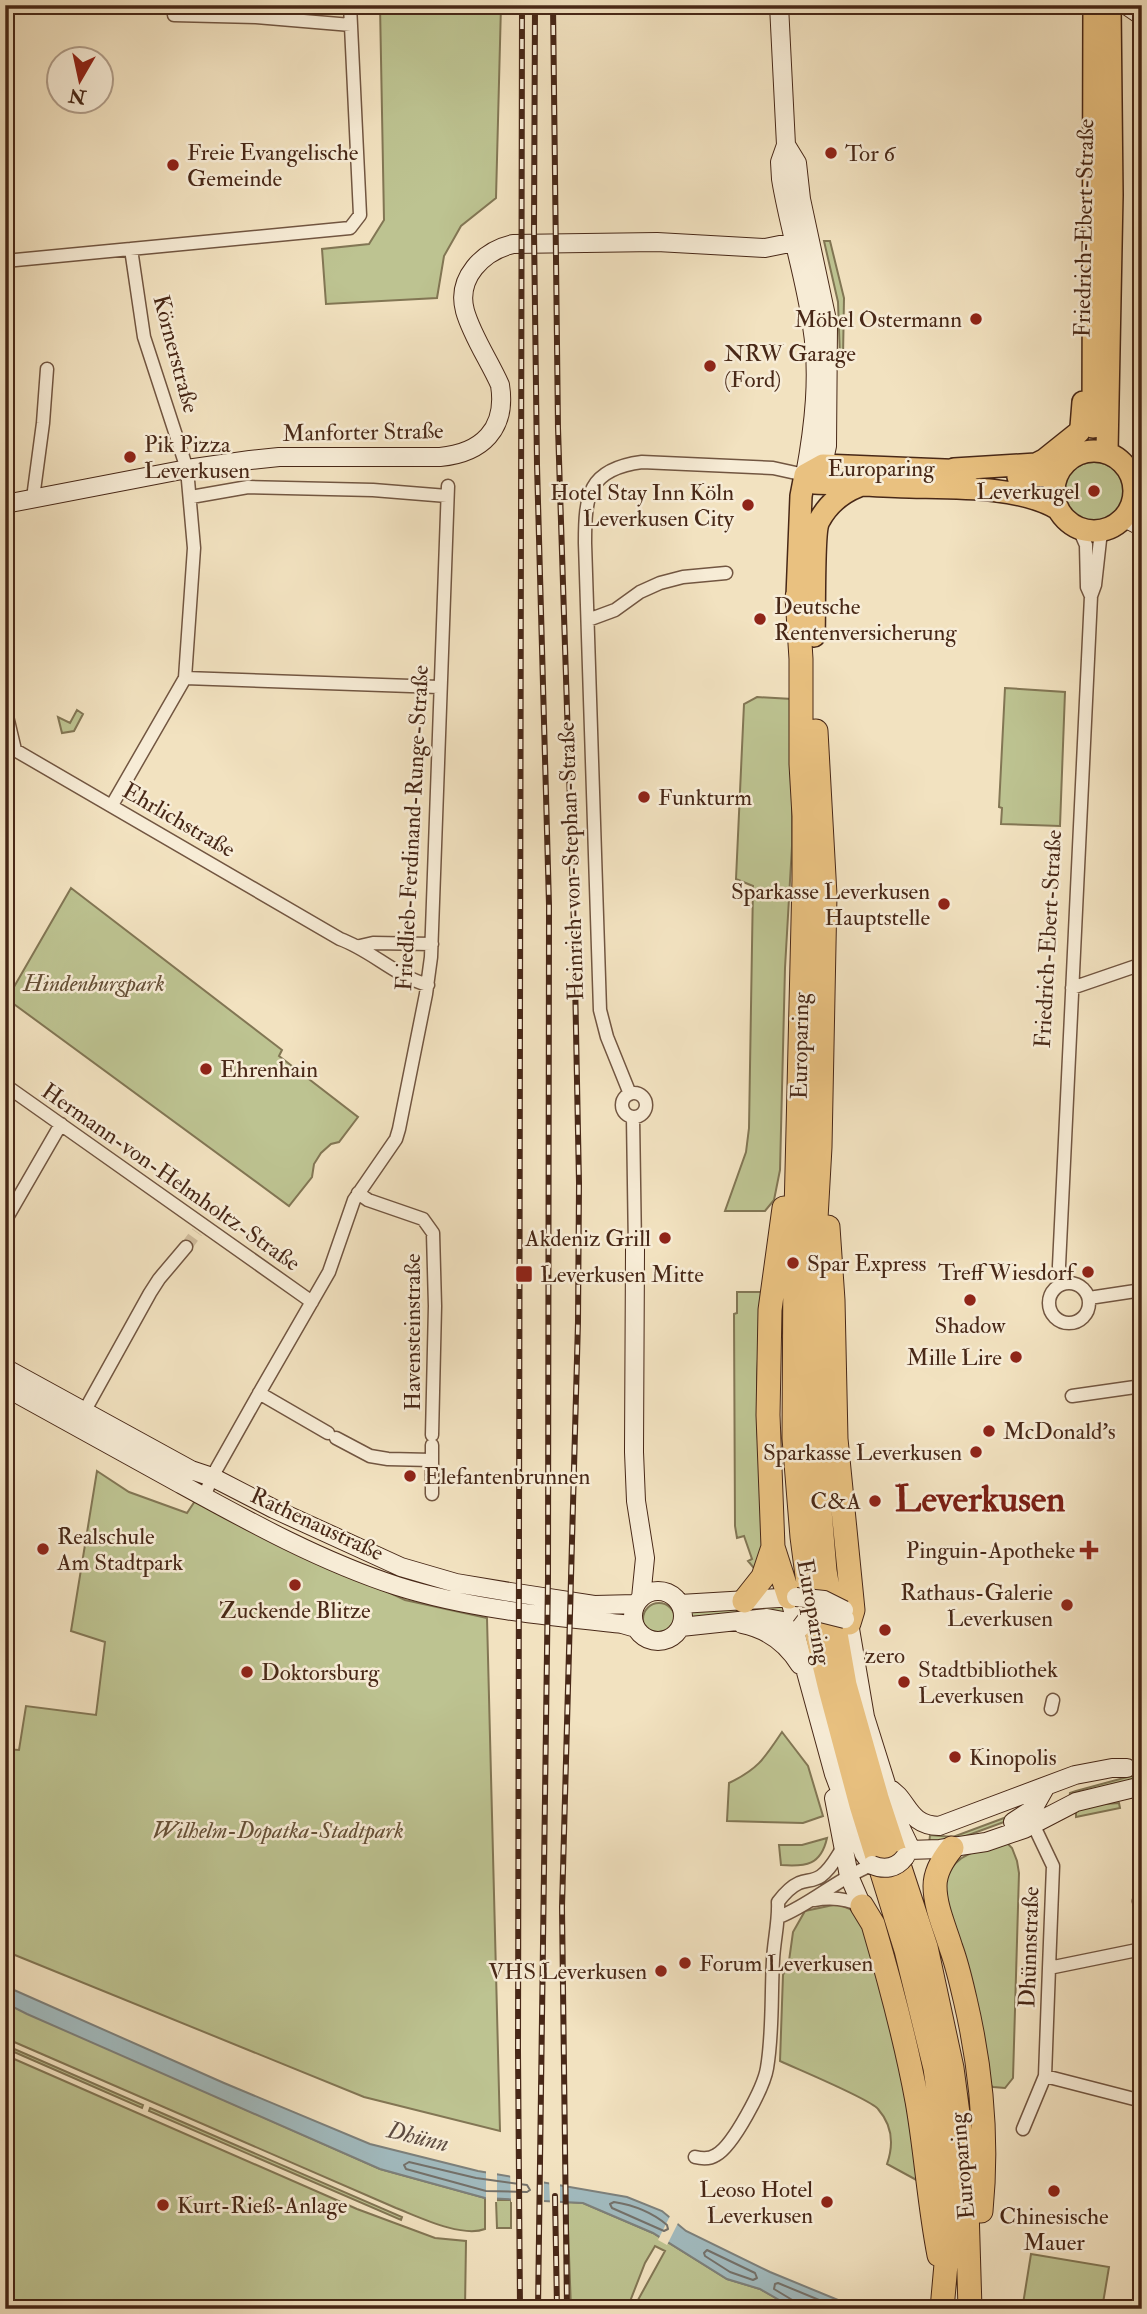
<svg xmlns="http://www.w3.org/2000/svg" width="1147" height="2314" viewBox="0 0 1147 2314" font-family="'IM FELL Double Pica',serif">
<style>
.green{fill:#bdc391;stroke:#827654;stroke-width:2}
.water{fill:#a1babe;stroke:#7d807b;stroke-width:2}
.pier{fill:#f2e2c0}
.lines{fill:none;stroke-linecap:round;stroke-linejoin:round}
.shore{stroke:#74716a;stroke-width:2}
.street-tunnel{stroke:#d0bd9e;stroke-width:12;stroke-dasharray:12 6;stroke-linecap:butt}
.street-casing{stroke:#725641;stroke-width:15}
.secondary-casing{stroke:#482817;stroke-width:20}
.primary-casing{stroke:#482817;stroke-width:24}
.highway-casing{stroke:#482817;stroke-width:25}
.street{stroke:#f7ecd6;stroke-width:12}
.secondary{stroke:#f7ecd6;stroke-width:18}
.primary{stroke:#e9c180;stroke-width:21}
.highway{stroke:#e9c180;stroke-width:23}
.rail-casing{stroke:#482817;stroke-width:6}
.rail{stroke:#f7ecd6;stroke-width:3.5;stroke-dasharray:10;stroke-linecap:butt}
.secondary-bridge-casing{stroke:#482817;stroke-width:20;stroke-linecap:butt}
.secondary-bridge{stroke:#f7ecd6;stroke-width:18}
.poi-dot{fill:#8f2418;stroke:#f7ecd6;stroke-width:2.5}
.labels{text-anchor:middle;dominant-baseline:central;stroke-width:5;stroke-linejoin:round;paint-order:stroke}
.poi-label{font-size:23px;fill:#482817;stroke:#f7ecd6;text-anchor:start}
.street-label{font-size:23px;fill:#482817;stroke:#f7ecd6}
.park-label{font-size:23px;font-style:italic;fill:#654f36;stroke:#f7ecd6}
.water-label{font-size:24px;font-style:italic;fill:#5e4c41;stroke:#f7ecd6}
.town-label{font-size:37px;font-weight:bold;fill:#7a1f14;stroke:#f7ecd6}
</style>
<rect width="100%" height="100%" fill="#f2e2c0"/>
<filter id="stains"><feTurbulence type="fractalNoise" baseFrequency=".00286" numOctaves="4"/><feColorMatrix values="0 0 0 0 .2 0 0 0 0 .09 0 0 0 0 .02 0 0 0 .5 -.17"/></filter>
<radialGradient id="worn" r=".72"><stop offset=".6" stop-color="#630" stop-opacity="0"/><stop offset="1" stop-color="#630" stop-opacity=".3"/></radialGradient>
<path class="green" d="M380 5H501L496 198 461 226 444 256 437 298 326 304 322 249 369 244 384 220Z
M824 241H830L844 298 843 358H840L838 302Z
M1064 492a30 30 0 1 1 60 0a30 30 0 1 1-60 0Z
M1005 688 1065 692 1060 826 1001 824 1002 808 999 807Z
M757 697 792 699V846L785 968 780 1170 774 1200 765 1211H725L746 1152 749 1128 753 886 736 879 744 704Z
M77 710 83 714 74 731 62 733 58 717 70 723Z
M71 888 282 1050 279 1056 358 1117 339 1142 331 1144 321 1153 314 1164 312 1177 289 1206 7 999Z
M737 1292H762L757 1376V1422L764 1551 758 1573 748 1561 752 1559 744 1536 737 1538 735 1526 734 1314 737 1313Z
M97 1471 129 1492 187 1513 195 1501 405 1600 487 1618 500 2131 364 2097 5 1951V1749L19 1750 26 1706 96 1715 105 1642 71 1631Z
M785 1602 789 1616 691 1619 690 1611Z
M643 1619a16 16 0 1 1 32 0a16 16 0 1 1-32 0Z
M782 1732 808 1766 823 1816 803 1823 727 1821 729 1783C758 1769 764 1759 782 1732Z
M1142 1773V1780L1069 1801 1070 1793 1076 1791Z
M1119 1803 1120 1808 1076 1817V1809L1089 1805Z
M1004 1818V1822L944 1844 929 1845 930 1835 953 1837Z
M827 1838C821 1865 806 1867 781 1865L779 1845H802Z
M1005 1841 1012 1848 1017 1861 1019 1873 1013 2078 1005 2088 993 2087 989 2084 943 1885C954 1852 976 1852 1005 1841Z
M838 1904 857 1912 862 1922 892 2026 922 2183 887 2164C894 2144 893 2126 878 2109 870 2099 797 2069 780 2061L783 1975 789 1961 793 1932 805 1911Z
M5 2003 380 2169 485 2198V2229C462 2238 419 2217 396 2208L5 2038Z
M5 2045 143 2105 142 2108 5 2048Z
M5 2055 357 2209 435 2238 466 2241 465 2309H5Z
M150 2108 402 2217 401 2220 149 2111Z
M496 2200H511V2228H497Z
M567 2202 583 2203 653 2233 727 2279 760 2289 795 2309H633L665 2251 655 2246 645 2263 627 2309H571Z
M1031 2254 1109 2267 1102 2309H1054L1023 2304Z"/>
<path class="water" d="M5 1986 224 2083 370 2144 478 2171 627 2197 662 2211 686 2231 770 2272 860 2309H795L760 2289 727 2279 653 2233 583 2203 485 2198 380 2169 27 2014 5 2003Z"/>
<path class="pier" d="M486 2168 497 2169V2202H486Z
M510 2171 544 2178V2204L511 2202Z
M549 2179 560 2181V2205L550 2204Z
M671 2214 679 2221 667 2245 658 2240Z"/>
<g class="lines">
<path class="shore" d="M409 2162 476 2178 527 2185 530 2190 527 2192 486 2191 406 2169 404 2165Z
M614 2202C633 2205 653 2213 667 2225L668 2229 664 2231 612 2208 610 2204Z
M707 2250 755 2273 757 2278 753 2280 730 2272 705 2256 704 2253Z
M797 2309 794 2301 774 2289 775 2284 778 2283 841 2309"/>
<path class="street-tunnel" d="M186 1247 197 1232"/>
<g class="street-casing">
<path id="street" d="M174 15 256 17 351 25
M5 261 350 228 360 215 350 5
M191 497 248 487 373 490 447 496
M33 498 43 423 47 369
M1079 529 1086 545 1087 587 1091 596
M588 620 615 610 640 592 660 583 683 577 726 573
M185 678 439 687
M5 708 15 750 340 939C371 950 395 976 428 985
M112 805 185 678 194 548 187 469 144 337 131 249
M360 946 373 943 432 944
M1072 988 1142 964
M5 1085 312 1302
M622 1105a12 12 0 1 1 24 0a12 12 0 1 1-24 0Z
M630 1094 607 1037 600 1010 585 543C585 495 588 469 642 462L773 468 805 475
M633 1117 635 1249
M358 1193 368 1200 423 1219 433 1233 435 1306 432 1435
M5 1221 61 1124
M1049 1303a20 20 0 1 1 40 0a20 20 0 1 1-40 0Z
M1062 1284 1059 1266 1088 659 1091 596 1095 585 1100 540 1103 531
M1089 1298 1142 1290
M259 1393 328 1433
M1072 1396 1142 1386
M84 1412 150 1293 159 1279 186 1247
M336 1438 370 1456 388 1459 432 1460
M432 1445V1494
M204 1497 212 1477 261 1390 329 1272 354 1200 396 1139 399 1129 426 994 431 957 448 486
M1051 1709 1053 1700
M814 1900C831 1897 846 1898 862 1906
M1142 1900 1139 1901 1142 1915
M779 1917C812 1904 838 1878 872 1865
M1049 1968 1142 1949
M1045 2076 1142 2101
M1023 2129 1045 2076 1049 1968 1053 1866 1033 1824
M695 2157C703 2159 710 2159 716 2155 733 2146 764 2087 767 2068 773 2033 771 1996 773 1960 774 1940 779 1921 778 1902 784 1894 790 1887 799 1883 807 1880 814 1881 821 1876 831 1869 836 1858 842 1849"/>
</g>
<g class="secondary-casing">
<path id="secondary" d="M779 5 786 145 780 162 781 179C789 228 805 276 812 326 820 375 814 426 805 475
M1126 5 1142 16
M786 145 797 163 801 199 828 325 827 446 823 465
M1135 491 1142 504
M5 504 187 469 250 460 279 457H440C482 453 507 429 500 385 490 362 472 336 465 311 456 278 483 251 513 244L657 242 765 248 809 239
M1125 518 1142 527
M635 1249 634 1452 636 1501 645 1558 641 1598
M5 1368 191 1470 212 1477 274 1509 401 1567 456 1583 510 1592 594 1605 636 1604
M5 1387C62 1419 120 1450 177 1482 248 1521 320 1561 397 1586 470 1609 547 1616 622 1624L636 1628
M633 1616a25 25 0 1 1 50 0a25 25 0 1 1-50 0Z
M789 1597 794 1614 797 1639 834 1774 864 1854 872 1865
M680 1604 796 1597
M845 1613 849 1623 865 1717 887 1787 885 1795 908 1843V1850L905 1857
M742 1624C767 1629 787 1644 800 1665
M681 1627 767 1618 783 1621 797 1639
M887 1787C909 1798 906 1825 939 1826L1075 1775 1112 1768H1127
M834 1798 849 1876 862 1906
M1013 1822 1033 1809 1046 1786
M908 1850 940 1849 986 1842 1024 1829 1076 1802 1142 1786"/>
</g>
<g class="primary-casing">
<path id="primary" d="M1093 427 1094 5
M1054 491a40 40 0 1 1 80 0a40 40 0 1 1-80 0Z
M1107 452 1112 195 1110 5
M954 469 1036 464 1044 460 1079 432 1081 427 1083 402
M805 475 823 465 969 471
M805 475 814 483C846 484 878 486 910 487 954 488 1020 486 1058 509
M1018 477 1047 475 1060 469
M797 597 801 496 805 475
M814 636C815 617 813 532 819 521 828 504 841 493 859 486"/>
</g>
<g class="highway-casing">
<path id="highway" d="M797 597 801 659V764L804 816V880L795 1254 794 1438 802 1537 812 1614 830 1689 861 1805 906 1950 935 2068 945 2138 951 2208 942 2309
M816 731 825 895 820 1147 814 1254V1438L825 1571 845 1685 877 1798 926 1947 952 2068 966 2174 970 2309
M784 1208 770 1310 768 1415 773 1547 789 1597
M828 1227 833 1300 836 1439 853 1610 849 1623
M744 1601 763 1577 773 1547
M952 1848C943 1859 935 1872 935 1886 935 1907 945 1928 951 1948 957 1964 961 1982 965 1999 981 2067 988 2141 981 2211
M862 1906 873 1924C890 1982 906 2041 917 2101 926 2152 929 2204 939 2255"/>
</g>
<use href="#street" class="street"/>
<use href="#secondary" class="secondary"/>
<use href="#primary" class="primary"/>
<use href="#highway" class="highway"/>
<g class="rail-casing">
<path id="rail" d="M535 5 534 231 537 465 549 905 548 1578 538 2309
M553 5 558 428 574 928 579 1183 578 1322 562 1907 567 2309
M555 2196 557 2309
M520 2309 518 2051 522 5"/>
</g>
<use href="#rail" class="rail"/>
<g class="secondary-bridge-casing">
<path id="secondary-bridge" d="M796 1597 824 1600 844 1610
M801 1627 807 1619 817 1612 845 1619
M872 1865C884 1870 896 1869 905 1857"/>
</g>
<use href="#secondary-bridge" class="secondary-bridge"/>
</g>
<g class="poi-dot">
<circle cx="831" cy="153" r="7"/>
<circle cx="173" cy="165" r="7"/>
<circle cx="976" cy="319" r="7"/>
<circle cx="710" cy="366" r="7"/>
<circle cx="130" cy="457" r="7"/>
<circle cx="1094" cy="491" r="7"/>
<circle cx="748" cy="505" r="7"/>
<circle cx="760" cy="619" r="7"/>
<circle cx="644" cy="797" r="7"/>
<circle cx="944" cy="904" r="7"/>
<circle cx="206" cy="1069" r="7"/>
<circle cx="665" cy="1238" r="7"/>
<circle cx="793" cy="1263" r="7"/>
<circle cx="1088" cy="1272" r="7"/>
<rect x="515" y="1265" width="18" height="18" rx="3.5"/>
<circle cx="970" cy="1300" r="7"/>
<circle cx="1016" cy="1357" r="7"/>
<circle cx="989" cy="1431" r="7"/>
<circle cx="976" cy="1452" r="7"/>
<circle cx="410" cy="1476" r="7"/>
<circle cx="875" cy="1501" r="7"/>
<circle cx="43" cy="1549" r="7"/>
<path d="M1085.5 1539.5h7v7h7v7h-7v7h-7v-7h-7v-7h7z"/>
<circle cx="295" cy="1585" r="7"/>
<circle cx="1067" cy="1605" r="7"/>
<circle cx="885" cy="1630" r="7"/>
<circle cx="247" cy="1672" r="7"/>
<circle cx="904" cy="1682" r="7"/>
<circle cx="955" cy="1757" r="7"/>
<circle cx="685" cy="1963" r="7"/>
<circle cx="661" cy="1971" r="7"/>
<circle cx="1054" cy="2191" r="7"/>
<circle cx="827" cy="2202" r="7"/>
<circle cx="163" cy="2205" r="7"/>
</g>
<g class="labels">
<g class="poi-label">
<text x="187" y="152">Freie Evangelische<tspan x="187" dy="26">Gemeinde</tspan></text>
<text x="845" y="153">Tor 6</text>
<text x="962" y="319" text-anchor="end">Möbel Ostermann</text>
<text x="724" y="353">NRW Garage<tspan x="724" dy="26">(Ford)</tspan></text>
<text x="144" y="444">Pik Pizza<tspan x="144" dy="26">Leverkusen</tspan></text>
<text x="1080" y="491" text-anchor="end">Leverkugel</text>
<text x="734" y="492" text-anchor="end">Hotel Stay Inn Köln<tspan x="734" dy="26">Leverkusen City</tspan></text>
<text x="774" y="606">Deutsche<tspan x="774" dy="26">Rentenversicherung</tspan></text>
<text x="658" y="797">Funkturm</text>
<text x="930" y="891" text-anchor="end">Sparkasse Leverkusen<tspan x="930" dy="26">Hauptstelle</tspan></text>
<text x="220" y="1069">Ehrenhain</text>
<text x="651" y="1238" text-anchor="end">Akdeniz Grill</text>
<text x="807" y="1263">Spar Express</text>
<text x="1074" y="1272" text-anchor="end">Treff Wiesdorf</text>
<text x="540" y="1274">Leverkusen Mitte</text>
<text x="970" y="1325" text-anchor="middle">Shadow</text>
<text x="1002" y="1357" text-anchor="end">Mille Lire</text>
<text x="1003" y="1431">McDonald's</text>
<text x="962" y="1452" text-anchor="end">Sparkasse Leverkusen</text>
<text x="424" y="1476">Elefantenbrunnen</text>
<text x="861" y="1501" text-anchor="end">C&amp;A</text>
<text x="57" y="1536">Realschule<tspan x="57" dy="26">Am Stadtpark</tspan></text>
<text x="1075" y="1550" text-anchor="end">Pinguin-Apotheke</text>
<text x="1053" y="1592" text-anchor="end">Rathaus-Galerie<tspan x="1053" dy="26">Leverkusen</tspan></text>
<text x="295" y="1610" text-anchor="middle">Zuckende Blitze</text>
<text x="885" y="1655" text-anchor="middle">zero</text>
<text x="918" y="1669">Stadtbibliothek<tspan x="918" dy="26">Leverkusen</tspan></text>
<text x="261" y="1672">Doktorsburg</text>
<text x="969" y="1757">Kinopolis</text>
<text x="699" y="1963">Forum Leverkusen</text>
<text x="647" y="1971" text-anchor="end">VHS Leverkusen</text>
<text x="813" y="2189" text-anchor="end">Leoso Hotel<tspan x="813" dy="26">Leverkusen</tspan></text>
<text x="177" y="2205">Kurt-Rieß-Anlage</text>
<text x="1054" y="2216" text-anchor="middle">Chinesische<tspan x="1054" dy="26">Mauer</tspan></text>
</g>
<g class="street-label">
<text transform="translate(1084 228) rotate(-89)">Friedrich-Ebert-Straße</text>
<text transform="translate(176 354) rotate(75)">Körnerstraße</text>
<text transform="translate(363 432) rotate(-1)">Manforter Straße</text>
<text x="881" y="468">Europaring</text>
<text transform="translate(179 820) rotate(30)">Ehrlichstraße</text>
<text transform="translate(412 828) rotate(-87)">Friedlieb-Ferdinand-Runge-Straße</text>
<text transform="translate(571 861) rotate(-92)">Heinrich-von-Stephan-Straße</text>
<text transform="translate(1048 939) rotate(-87)">Friedrich-Ebert-Straße</text>
<text transform="translate(800 1046) rotate(-89)">Europaring</text>
<text transform="translate(171 1177) rotate(35)">Hermann-von-Helmholtz-Straße</text>
<text transform="translate(412 1332) rotate(-90)">Havensteinstraße</text>
<text transform="translate(317 1524) rotate(25)">Rathenaustraße</text>
<text transform="translate(814 1612) rotate(80)">Europaring</text>
<text transform="translate(1029 1947) rotate(-88)">Dhünnstraße</text>
<text transform="translate(962 2166) rotate(-95)">Europaring</text>
</g>
<g class="park-label">
<text x="94" y="983">Hindenburgpark</text>
<text x="278" y="1830">Wilhelm-Dopatka-Stadtpark</text>
</g>
<g class="water-label">
<text transform="translate(418 2137) rotate(14)">Dhünn</text>
</g>
<g class="town-label">
<text x="980" y="1499">Leverkusen</text>
</g>
</g>
<rect width="1147" height="2314" fill="none" stroke="#f2e2c0" stroke-width="28"/>
<rect x="7" y="7" width="1133" height="2300" fill="none" stroke="#482817" stroke-width="3.5"/>
<rect x="14" y="14" width="1119" height="2286" fill="none" stroke="#482817" stroke-width="2"/>
<g transform="translate(80 80) rotate(189)"><circle r="33" fill="#f7ecd6" stroke="#b19e8a" stroke-width="2"/>
<path d="M0-5L12 26L0 18L-12 26Z" fill="#8f2418"/>
<text y="-10" font-size="19" font-weight="bold" text-anchor="middle" fill="#482817">N</text>
</g>
<rect width="100%" height="100%" filter="url(#stains)"/>
<rect width="100%" height="100%" fill="url(#worn)"/>
</svg>
